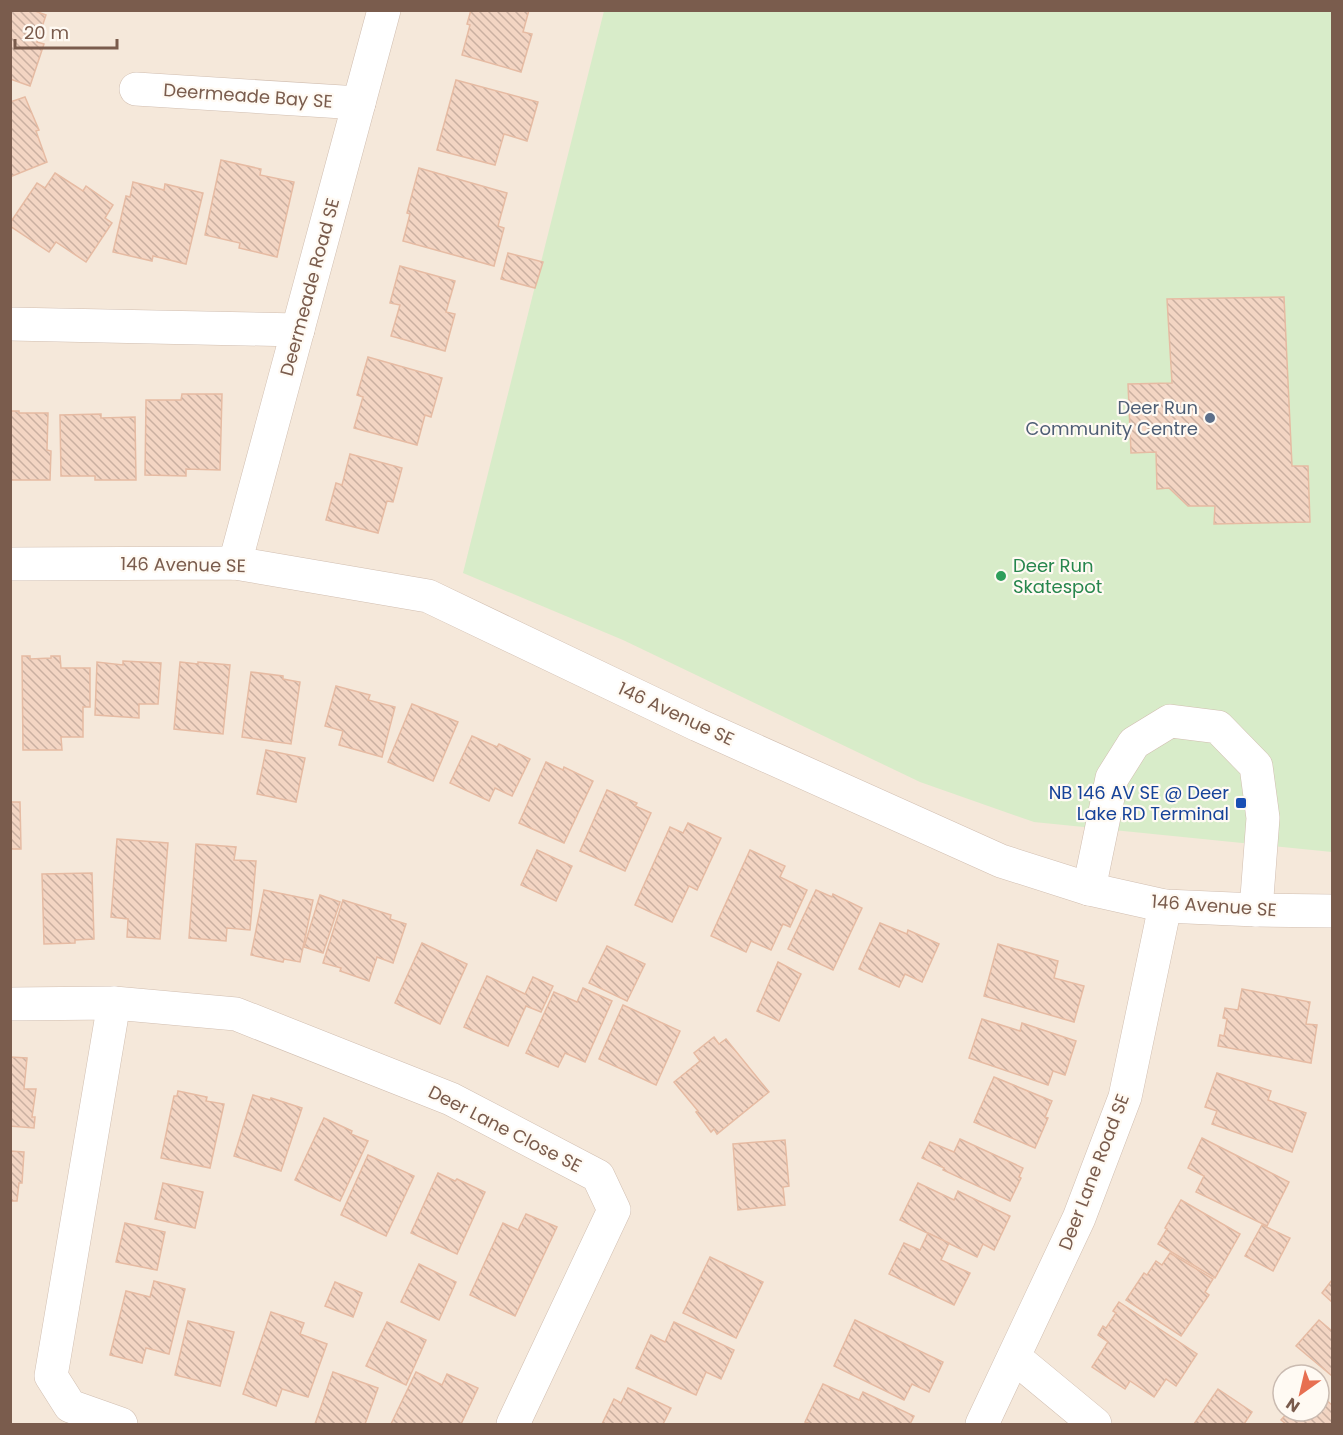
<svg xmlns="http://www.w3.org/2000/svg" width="1343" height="1435" font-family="Poppins,sans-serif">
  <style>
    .residential { fill: #f5e8da; fill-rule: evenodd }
    .park { fill: #d8ecc9 }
    .building { fill: url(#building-back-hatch); stroke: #e6bba3; stroke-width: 1.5 }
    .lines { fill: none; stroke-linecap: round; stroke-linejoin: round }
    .minor-casing { stroke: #d1beb0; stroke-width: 34 }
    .minor { stroke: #fff; stroke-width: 33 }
    .service-dot { fill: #5c6f8a; stroke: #fffaf3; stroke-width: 2 }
    .leisure-dot { fill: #2e9e5b; stroke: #fffaf3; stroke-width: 2 }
    .transit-dot { fill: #1a4fb4; stroke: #fffaf3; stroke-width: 2 }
    .labels { text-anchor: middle; stroke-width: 4.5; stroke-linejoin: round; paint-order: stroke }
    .street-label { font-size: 18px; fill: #7a5c4d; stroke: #fffaf3 }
    .service-label { font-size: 18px; fill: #4e5e75; stroke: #fffaf3; text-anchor: end }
    .leisure-label { font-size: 18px; fill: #27864d; stroke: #fffaf3; text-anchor: start }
    .transit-label { font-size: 18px; fill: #164399; stroke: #fffaf3; text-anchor: end }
  </style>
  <defs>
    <pattern id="building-back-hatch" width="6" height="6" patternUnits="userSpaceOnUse" patternTransform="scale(1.5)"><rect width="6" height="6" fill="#f3d5c3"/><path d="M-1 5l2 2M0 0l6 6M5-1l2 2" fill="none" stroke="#cab0a1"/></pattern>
  </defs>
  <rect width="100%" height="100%" fill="#fdf6ec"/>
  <path class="residential" d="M10,11H1332V1424H11ZM1283,1375H1319V1411H1283Z"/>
  <path class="park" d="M604,11H1332V852L1034,822L920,782L623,640L463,573Z"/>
  <g class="building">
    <path d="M10,10H32L46,15L37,42L44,44L30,86L10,79Z"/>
    <path d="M471,10H529L523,32L532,34L521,72L462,55L470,25L467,24Z"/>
    <path d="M456,80L538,102L527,141L504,134L495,165L437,150Z"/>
    <path d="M25,97L39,130L36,131L47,162L10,177V102Z"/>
    <path d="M221,160L261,169L260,175L294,182L277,257L239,248L240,243L205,235Z"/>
    <path d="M419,168L507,193L498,226L504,228L494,266L403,241L410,214L407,213Z"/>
    <path d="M55,173L83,191L86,186L113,205L105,218L112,223L86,262L56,242L49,252L10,226V223L37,183L45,188Z"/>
    <path d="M133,182L164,190L165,184L203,193L186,264L153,256L152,261L113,252L126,196L130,197Z"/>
    <path d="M508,253L543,262L535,288L501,279Z"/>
    <path d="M400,266L455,281L446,312L455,314L445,351L391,336L400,305L390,303Z"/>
    <path d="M1284,297L1292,466H1308L1310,522L1214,524L1215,506H1188L1169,488L1157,489L1156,452L1131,453L1128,384L1172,383L1167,299Z"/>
    <path d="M368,357L442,378L431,417L425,415L417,445L354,428L363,397L357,395Z"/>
    <path d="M182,394H222L220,470L186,469V476L145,475L146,400H181Z"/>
    <path d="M10,411H19V413H48L47,450L51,451L50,480H10Z"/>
    <path d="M101,414V418L135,417L136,480H95V476H61L60,415Z"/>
    <path d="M350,454L402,468L393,502L387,501L378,533L326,520L336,483L342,485Z"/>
    <path d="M22,656H30V659L51,658V656H60L61,668H90V707H83V737H61L62,750H23Z"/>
    <path d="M123,661L161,663L158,704H139V718L95,715L97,662L123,665Z"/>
    <path d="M180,662L198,664V662L230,665L223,734L174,729Z"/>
    <path d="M251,672L283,676V679L300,682L291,744L242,737Z"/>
    <path d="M336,686L370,695L368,700L395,707L382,757L339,745L343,731L325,726Z"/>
    <path d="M412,704L458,722L433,781L388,762Z"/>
    <path d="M472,736L497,747L499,744L530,759L512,796L495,788L489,801L450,783Z"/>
    <path d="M266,750L305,758L296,802L257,794Z"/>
    <path d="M546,762L563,770L564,767L593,781L564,843L519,823Z"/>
    <path d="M607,790L637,803L635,806L651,813L625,871L580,851Z"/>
    <path d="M10,802H20L21,849H10Z"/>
    <path d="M688,823L721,838L697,890L689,886L672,922L635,905L670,827L683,833Z"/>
    <path d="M117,839L168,843L160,939L127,937L128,919L111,917Z"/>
    <path d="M196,844L236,847L234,860L256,861L250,930L227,928L226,941L189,938Z"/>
    <path d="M537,850L572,866L556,901L521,885Z"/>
    <path d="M750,850L785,866L780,877L807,890L790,927L783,924L771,950L751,941L746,952L711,936Z"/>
    <path d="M92,873L94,939L75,940V943L44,944L42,874Z"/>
    <path d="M264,890L313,900L300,962L284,959L283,962L251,955Z"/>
    <path d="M816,890L832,897L833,894L862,908L833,970L788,949Z"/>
    <path d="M320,895L340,902L323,953L304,947Z"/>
    <path d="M343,900L391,915L390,919L406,924L393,963L377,957L369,981L340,971L341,968L323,963Z"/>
    <path d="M880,923L907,934L908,930L939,944L922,982L905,974L899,987L859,969Z"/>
    <path d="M422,943L467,964L440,1024L395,1003Z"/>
    <path d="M998,944L1058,961L1054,978L1084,986L1074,1022L984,996Z"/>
    <path d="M607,946L645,964L627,1001L589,983Z"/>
    <path d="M778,962L801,974L779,1021L757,1011Z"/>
    <path d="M487,976L525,994L533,977L553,986L541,1012L526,1006L508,1046L464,1027Z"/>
    <path d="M583,988L612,1001L585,1062L565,1053L558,1067L526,1053L554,992L577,1002Z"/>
    <path d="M1242,989L1310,1002L1306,1024L1317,1025L1311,1063L1218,1046L1220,1035L1224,1036L1227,1019L1223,1018L1225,1008L1238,1010Z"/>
    <path d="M623,1005L680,1031L656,1085L599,1059Z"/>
    <path d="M982,1019L1020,1031L1022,1023L1076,1041L1065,1075L1053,1071L1048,1085L969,1058Z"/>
    <path d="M714,1037L719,1044L726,1039L769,1092L717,1134L714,1129L711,1132L696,1112L698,1111L674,1082L700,1061L694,1053Z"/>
    <path d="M10,1057L27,1058L24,1089H36L32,1117H35L34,1128L10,1126Z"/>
    <path d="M1217,1073L1271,1091L1268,1100L1306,1113L1292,1152L1212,1124L1217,1111L1205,1107Z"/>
    <path d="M994,1077L1052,1101L1045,1117L1048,1118L1035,1148L974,1122Z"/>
    <path d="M178,1091L207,1097L206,1101L224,1104L210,1168L161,1158L174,1096H177Z"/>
    <path d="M253,1095L270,1100L271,1098L302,1108L281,1171L234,1156Z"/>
    <path d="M324,1118L352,1131L351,1134L368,1141L340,1201L295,1180Z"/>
    <path d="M1202,1138L1289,1182L1267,1226L1196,1192L1204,1176L1188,1168Z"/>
    <path d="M960,1139L1023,1168L1019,1177L1021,1178L1010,1201L943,1170L944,1168L922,1158L930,1142L954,1152Z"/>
    <path d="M785,1140L789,1186L783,1187L785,1205L738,1210L733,1144Z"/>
    <path d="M10,1151L24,1152L22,1183H19L17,1201H10Z"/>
    <path d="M368,1155L414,1176L386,1236L341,1215Z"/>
    <path d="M438,1173L455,1181L457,1179L485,1192L457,1254L411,1233Z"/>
    <path d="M163,1183L203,1192L195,1228L155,1219Z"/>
    <path d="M918,1183L954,1200L958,1191L1010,1216L994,1250L983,1244L977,1257L900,1220Z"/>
    <path d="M1181,1200L1240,1234L1215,1278L1158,1244L1167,1229L1165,1228Z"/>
    <path d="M526,1214L557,1227L515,1316L470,1295L503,1223L518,1230Z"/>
    <path d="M125,1223L165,1232L157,1270L116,1262Z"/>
    <path d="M1262,1225L1290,1238L1273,1271L1245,1256Z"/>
    <path d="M928,1233L949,1243L941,1260L970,1273L954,1305L889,1274L904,1243L920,1250Z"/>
    <path d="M1170,1253L1213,1279L1205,1292L1209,1295L1181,1336L1126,1300L1144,1273L1147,1275L1156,1261L1162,1265Z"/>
    <path d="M710,1257L763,1282L736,1338L683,1313Z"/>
    <path d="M419,1264L456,1282L439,1320L401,1302Z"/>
    <path d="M1332,1280V1302L1322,1293Z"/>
    <path d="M154,1281L185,1289L169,1354L146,1348L142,1363L110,1355L126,1291L150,1297Z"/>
    <path d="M335,1282L362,1293L353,1317L325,1306Z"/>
    <path d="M1119,1302L1197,1354L1176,1386L1166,1379L1154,1397L1130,1381L1125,1389L1092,1367L1108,1342L1098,1335L1103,1326L1106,1328L1116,1313L1113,1311Z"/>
    <path d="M271,1312L304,1323L300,1334L327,1344L308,1397L282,1389L276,1406L243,1394Z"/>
    <path d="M855,1320L943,1362L929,1392L912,1384L904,1400L834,1366Z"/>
    <path d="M1319,1320L1332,1331V1376L1296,1346Z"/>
    <path d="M188,1321L234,1332L220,1386L175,1375Z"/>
    <path d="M387,1322L426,1340L406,1385L366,1366Z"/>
    <path d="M674,1322L734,1350L721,1379L706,1372L696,1395L636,1368L651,1335L665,1342Z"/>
    <path d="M333,1372L378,1388L365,1424H315Z"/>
    <path d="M416,1372L442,1385L447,1374L478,1388L461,1424H391Z"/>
    <path d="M823,1384L859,1400L863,1392L914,1416L910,1424H811L805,1422Z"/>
    <path d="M628,1388L671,1408L663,1424H602L614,1399L621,1403Z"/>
    <path d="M1218,1389L1252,1412L1244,1424H1194Z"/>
    <path d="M1319,1394L1332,1405V1424H1286L1281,1420L1289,1411H1319Z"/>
  </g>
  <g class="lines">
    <g class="minor-casing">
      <g id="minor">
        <path d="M136,89L359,103"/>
        <path d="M10,324L298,330"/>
        <path d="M235,563L384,10"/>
        <path d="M10,564L235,563L428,596L698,725L1001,861L1089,889L1165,906L1256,910L1332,911"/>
        <path d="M1089,889L1112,778L1134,743L1170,721L1218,727L1256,766L1263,818L1256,910"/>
        <path d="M114,1003L51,1376L70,1406L121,1424"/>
        <path d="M10,1004L114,1003L236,1014L451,1099L598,1176L614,1210L513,1424"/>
        <path d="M1014,1357L1095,1424"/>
        <path d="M982,1424L1079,1218L1125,1097L1165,906"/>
      </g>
    </g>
    <use href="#minor" class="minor"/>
  </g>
  <circle class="service-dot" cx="1210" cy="418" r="6"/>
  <circle class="leisure-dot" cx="1001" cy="576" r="6"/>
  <rect class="transit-dot" x="1235" y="797" width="12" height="12" rx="3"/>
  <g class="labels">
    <g class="street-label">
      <text transform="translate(248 96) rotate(4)" y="6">Deermeade Bay SE</text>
      <text transform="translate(310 287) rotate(-75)" y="6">Deermeade Road SE</text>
      <text transform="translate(183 565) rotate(1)" y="6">146 Avenue SE</text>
      <text transform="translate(676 714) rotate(25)" y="6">146 Avenue SE</text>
      <text transform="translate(1214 906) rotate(4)" y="6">146 Avenue SE</text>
      <text transform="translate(505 1129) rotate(27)" y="6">Deer Lane Close SE</text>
      <text transform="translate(1094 1172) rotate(-69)" y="6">Deer Lane Road SE</text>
    </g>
    <g class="service-label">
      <text x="1198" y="414">Deer Run<tspan x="1198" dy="21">Community Centre</tspan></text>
    </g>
    <g class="leisure-label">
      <text x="1013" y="572">Deer Run<tspan x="1013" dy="21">Skatespot</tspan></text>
    </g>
    <g class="transit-label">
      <text x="1229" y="799">NB 146 AV SE @ Deer<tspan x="1229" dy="21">Lake RD Terminal</tspan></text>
    </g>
  </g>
  <rect width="1343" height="1435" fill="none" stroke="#7a5c4d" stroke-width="24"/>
  <g transform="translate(1301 1393) rotate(214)"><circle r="28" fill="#fffaf3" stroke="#cabbb1" stroke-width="1.5"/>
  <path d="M0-4.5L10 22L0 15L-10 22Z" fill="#e76f51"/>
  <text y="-9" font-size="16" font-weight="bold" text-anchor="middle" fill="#7a5c4d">N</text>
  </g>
  <path d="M15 39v9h102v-9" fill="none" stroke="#7a5c4d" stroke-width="3"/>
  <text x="24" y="39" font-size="18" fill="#7a5c4d" stroke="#fffaf3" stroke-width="4.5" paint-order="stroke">20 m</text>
</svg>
